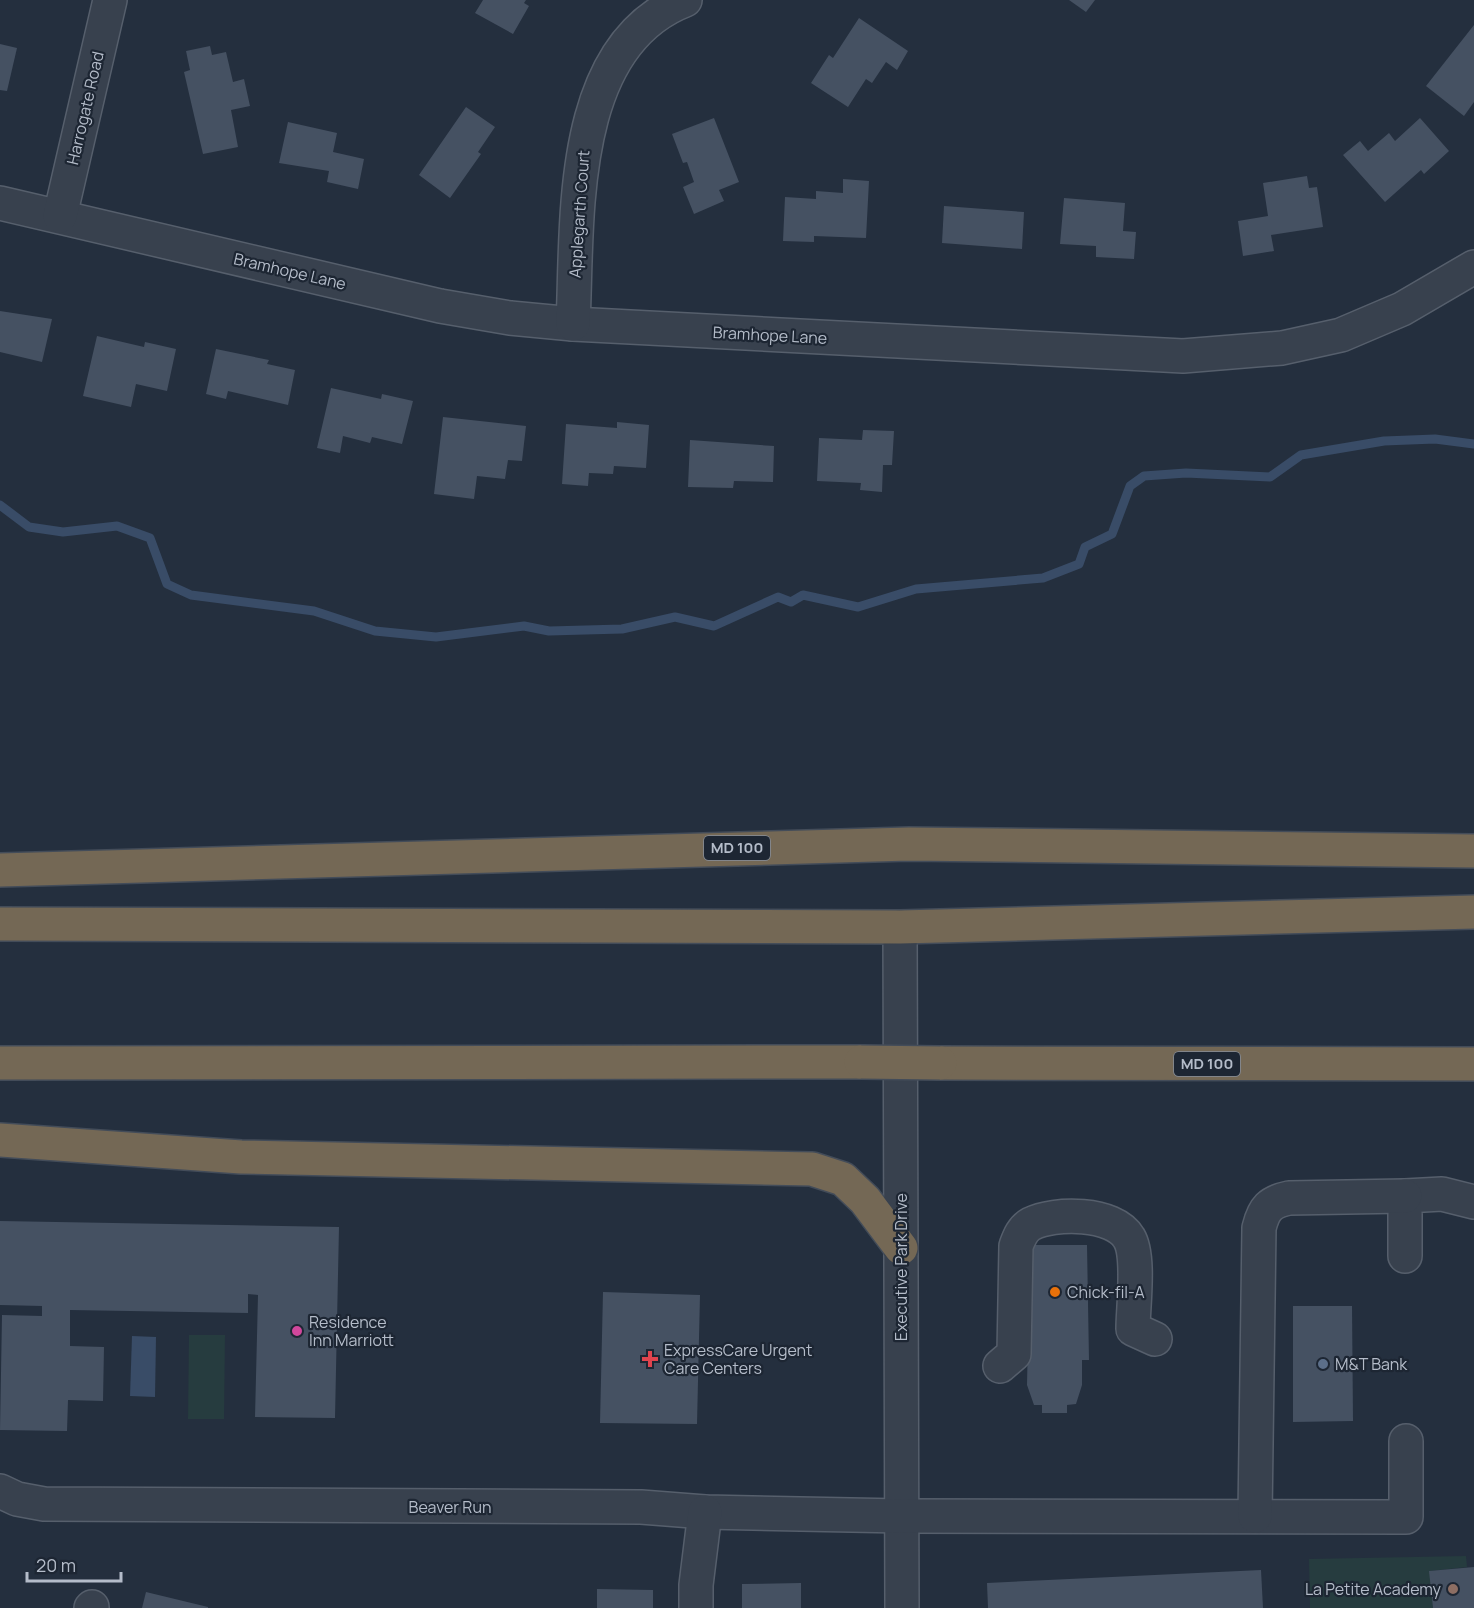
<svg xmlns="http://www.w3.org/2000/svg" width="1474" height="1608" font-family="Manrope,sans-serif">
  <style>
    .green { fill: #263c3f }
    .water { fill: #394c67 }
    .lines { fill: none; stroke-linecap: round; stroke-linejoin: round }
    .stream { stroke: #394c67; stroke-width: 9 }
    .building { fill: #455162 }
    .minor-casing { stroke: #565f6c; stroke-width: 36 }
    .highway-casing { stroke: #434c59; stroke-width: 36 }
    .minor { stroke: #38414e; stroke-width: 33 }
    .highway { stroke: #746855; stroke-width: 33 }
    .highway-bridge-casing { stroke: #434c59; stroke-width: 36; stroke-linecap: butt }
    .highway-bridge { stroke: #746855; stroke-width: 33 }
    .food-dot { fill: #e8710a; stroke: #1d2633; stroke-width: 2 }
    .hotel-dot { fill: #d1479c; stroke: #1d2633; stroke-width: 2 }
    .health-dot { fill: #e0444e; stroke: #1d2633; stroke-width: 2 }
    .service-dot { fill: #5c6f8a; stroke: #1d2633; stroke-width: 2 }
    .education-dot { fill: #8d6e63; stroke: #1d2633; stroke-width: 2 }
    .labels { text-anchor: middle; stroke-width: 4.5; stroke-linejoin: round; paint-order: stroke }
    .shield { fill: #1d2633; stroke: #878f9c; stroke-width: 1.5 }
    .shield-label { font-size: 15px; font-weight: bold; fill: #b4bcc9 }
    .street-label { font-size: 16px; fill: #b4bcc9; stroke: #1d2633 }
    .poi-label { font-size: 16px; fill: #b4bcc9; stroke: #1d2633; text-anchor: start }
  </style>
  <rect width="100%" height="100%" fill="#242f3e"/>
  <g class="green">
    <path d="M189,1335H225L224,1419H188Z"/>
    <path d="M1466,1556L1467,1567L1430,1571L1433,1608H1310L1309,1559Z"/>
  </g>
  <path class="water" d="M132,1336L156,1337L155,1397L130,1396Z"/>
  <g class="lines">
    <path class="stream" d="M0,505L29,527L63,532L117,526L150,538L167,584L191,595L314,611L375,631L436,637L524,626L549,631L622,629L675,617L714,626L778,597L791,602L803,595L858,607L916,589L1043,578L1079,564L1085,547L1112,534L1130,486L1144,476L1186,473L1270,477L1301,455L1384,441L1435,439L1474,444"/>
  </g>
  <g class="building">
    <path d="M483,0H526L524,3L529,6L513,34L475,13Z"/>
    <path d="M1069,0H1095L1086,12Z"/>
    <path d="M859,18L908,51L897,70L886,62L872,83L866,79L848,107L811,83L829,55L833,58Z"/>
    <path d="M1474,25V102L1464,116L1426,86Z"/>
    <path d="M0,44L17,48L7,91L0,90Z"/>
    <path d="M210,46L212,55L226,52L233,82L244,79L250,106L231,110L238,147L203,154L184,72L190,70L186,51Z"/>
    <path d="M466,107L495,127L478,152L481,154L450,198L419,175Z"/>
    <path d="M714,118L739,182L719,190L724,201L694,214L683,187L694,182L687,162L683,163L672,134Z"/>
    <path d="M1420,118L1449,151L1424,174L1421,170L1385,202L1343,155L1360,141L1368,151L1389,133L1395,141Z"/>
    <path d="M288,122L337,133L333,152L364,159L358,189L327,182L329,171L279,163Z"/>
    <path d="M1307,176L1309,188L1317,187L1323,227L1271,235L1274,251L1243,256L1238,221L1268,216L1263,183Z"/>
    <path d="M843,179L869,181L866,238L814,236V242L783,241L785,197L816,199V191L843,193Z"/>
    <path d="M1064,198L1125,203L1123,231L1136,232L1134,259L1096,257V246L1060,244Z"/>
    <path d="M944,206L1024,212L1022,249L942,243Z"/>
    <path d="M0,311L52,319L42,362L0,352Z"/>
    <path d="M97,336L144,347L145,342L176,349L167,391L136,384L131,407L83,396Z"/>
    <path d="M216,349L269,360L267,364L295,370L288,405L228,391L226,399L206,394Z"/>
    <path d="M331,388L381,399L382,394L413,401L402,444L372,437L370,443L343,436L340,453L317,448Z"/>
    <path d="M443,417L526,426L522,461L508,460L505,479L477,476L474,499L434,494Z"/>
    <path d="M617,422L649,425L646,468L614,466L613,474L589,473L588,486L562,484L566,424L617,428Z"/>
    <path d="M863,430L894,431L892,465H883L882,492L860,490L861,483L817,481L819,438L862,440Z"/>
    <path d="M690,440L774,446L773,482L734,481L733,488L688,487Z"/>
    <path d="M0,1221L339,1227L335,1418L255,1417L258,1295L248,1294V1313L70,1310V1346L104,1347L103,1401L68,1400L67,1431L0,1430L2,1315L42,1316V1306L0,1305Z"/>
    <path d="M1030,1245H1087L1089,1360H1082V1385L1076,1404L1067,1405V1413H1042V1405H1034L1027,1385Z"/>
    <path d="M603,1292L700,1295L697,1424L600,1423Z"/>
    <path d="M1293,1306H1352L1353,1421L1293,1422Z"/>
    <path d="M1474,1567V1608H1433L1429,1571Z"/>
    <path d="M1261,1570L1263,1608H988L987,1583Z"/>
    <path d="M801,1583V1608H742V1584Z"/>
    <path d="M597,1589L653,1590V1608H597Z"/>
    <path d="M146,1592L208,1607V1608H142Z"/>
  </g>
  <g class="lines">
    <g class="minor-casing">
      <g id="minor">
        <path d="M0,203L440,306L510,318L573,324L1183,356L1282,348L1341,335L1402,309L1474,267"/>
        <path d="M60,216L110,0"/>
        <path d="M573,324C578,221 566,46 685,0"/>
        <path d="M900,927L902,1608"/>
        <path d="M1405,1256V1196L1442,1194L1474,1202"/>
        <path d="M1000,1366L1014,1354L1016,1246C1019,1238 1022,1229 1031,1224C1054,1212 1114,1212 1129,1238C1140,1256 1133,1307 1133,1329L1155,1339"/>
        <path d="M0,1491L17,1499L44,1504L641,1507L705,1512L902,1516L1406,1517V1441"/>
        <path d="M1255,1516L1259,1228C1264,1208 1270,1202 1289,1198L1405,1196"/>
        <path d="M91,1608L92,1607"/>
        <path d="M696,1608V1585L705,1512"/>
      </g>
    </g>
    <g class="highway-casing">
      <g id="highway">
        <path d="M0,870L909,844L1474,851"/>
        <path d="M0,924L900,927L1474,912"/>
        <path d="M0,1063L861,1062"/>
        <path d="M940,1063L1474,1064"/>
        <path d="M0,1140L241,1157L812,1169L843,1179L865,1200L901,1248"/>
      </g>
    </g>
    <use href="#minor" class="minor"/>
    <use href="#highway" class="highway"/>
    <g class="highway-bridge-casing">
      <path id="highway-bridge" d="M861,1062L940,1063"/>
    </g>
    <use href="#highway-bridge" class="highway-bridge"/>
  </g>
  <circle class="food-dot" cx="1055" cy="1292" r="6"/>
  <circle class="hotel-dot" cx="297" cy="1331" r="6"/>
  <path class="health-dot" d="M647 1350h6v6h6v6h-6v6h-6v-6h-6v-6h6z"/>
  <circle class="service-dot" cx="1323" cy="1364" r="6"/>
  <circle class="education-dot" cx="1453" cy="1589" r="6"/>
  <g class="labels">
    <g class="shield">
      <rect x="704" y="836" width="66" height="24" rx="4.5"/>
      <rect x="1174" y="1052" width="66" height="24" rx="4.5"/>
    </g>
    <g class="shield-label">
      <text x="737" y="853">MD 100</text>
      <text x="1207" y="1069">MD 100</text>
    </g>
    <g class="street-label">
      <text transform="translate(85 108) rotate(-77)" y="6">Harrogate Road</text>
      <text transform="translate(579 214) rotate(-86)" y="6">Applegarth Court</text>
      <text transform="translate(290 271) rotate(13)" y="6">Bramhope Lane</text>
      <text transform="translate(770 335) rotate(3)" y="6">Bramhope Lane</text>
      <text transform="translate(901 1267) rotate(-90)" y="6">Executive Park Drive</text>
      <text x="450" y="1513">Beaver Run</text>
    </g>
    <g class="poi-label">
      <text x="1067" y="1298">Chick-fil-A</text>
      <text x="309" y="1328">Residence<tspan x="309" dy="18">Inn Marriott</tspan></text>
      <text x="664" y="1356">ExpressCare Urgent<tspan x="664" dy="18">Care Centers</tspan></text>
      <text x="1335" y="1370">M&amp;T Bank</text>
      <text x="1441" y="1595" text-anchor="end">La Petite Academy</text>
    </g>
  </g>
  <path d="M27 1572v9h94v-9" fill="none" stroke="#b4bcc9" stroke-width="3"/>
  <text x="36" y="1572" font-size="18" fill="#b4bcc9" stroke="#1d2633" stroke-width="4.5" paint-order="stroke">20 m</text>
</svg>
